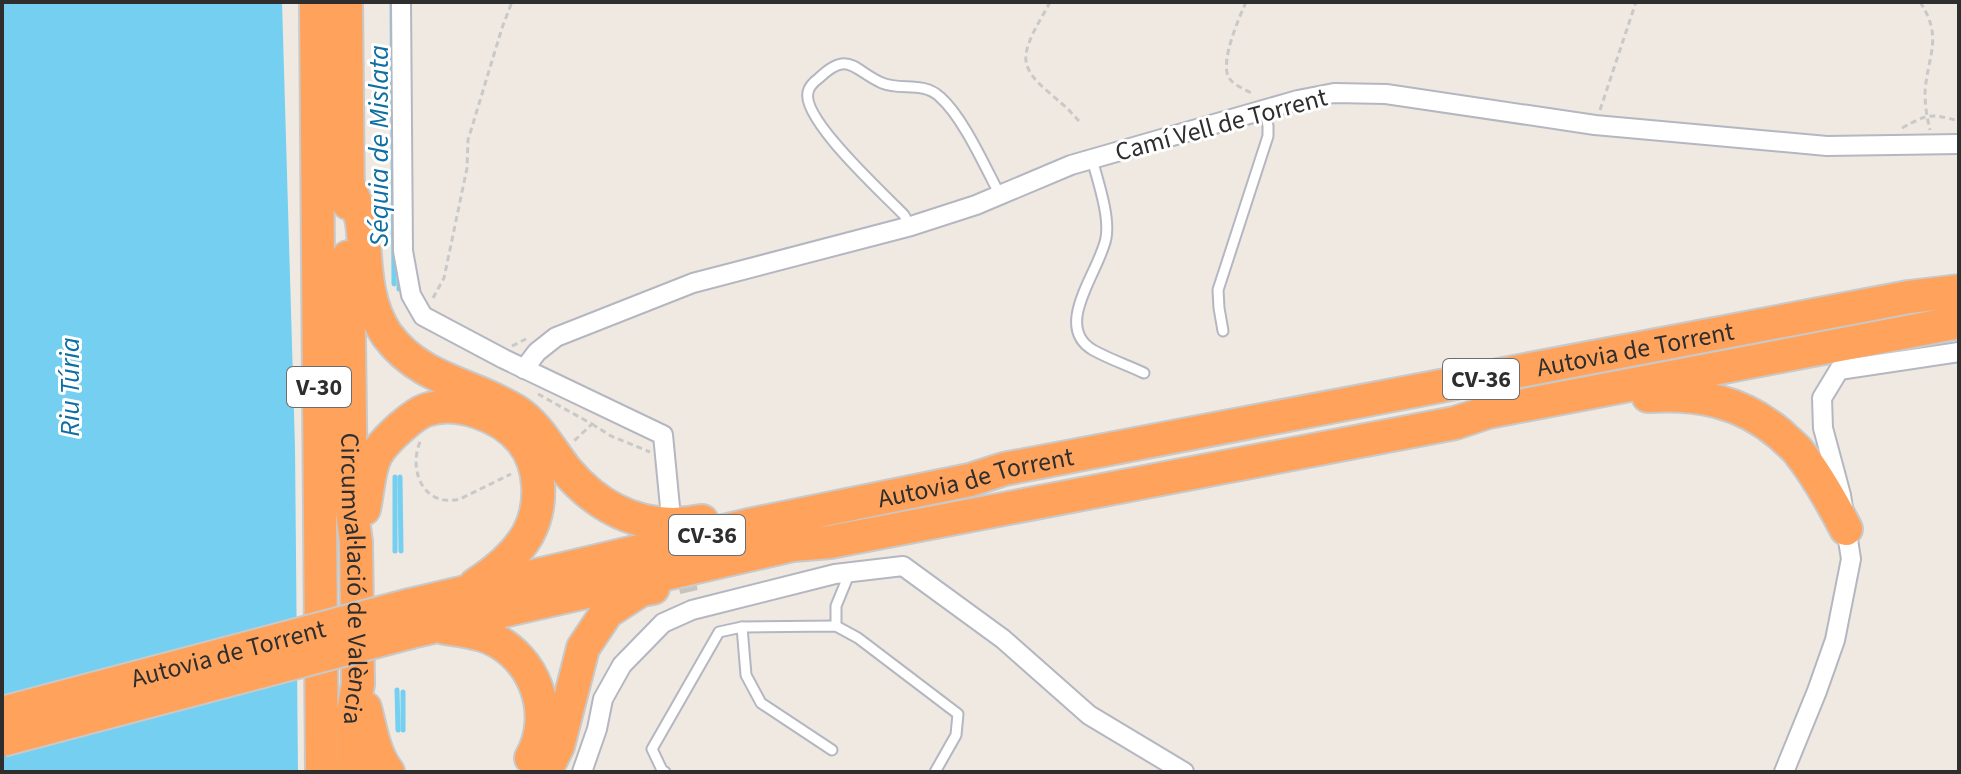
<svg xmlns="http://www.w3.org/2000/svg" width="1961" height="774" font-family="'Source Sans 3',sans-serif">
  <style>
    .water { fill: #75cff0 }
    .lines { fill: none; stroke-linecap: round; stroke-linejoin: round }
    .stream { stroke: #75cff0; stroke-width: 5 }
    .street-tunnel { stroke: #c8c4bd; stroke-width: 18; stroke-dasharray: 18 9; stroke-linecap: butt }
    .lane-casing { stroke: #b4b7c1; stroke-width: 13 }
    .street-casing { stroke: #b4b7c1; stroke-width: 22 }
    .highway-casing { stroke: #c9c9c9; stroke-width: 36 }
    .path { stroke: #c9c9c9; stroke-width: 3; stroke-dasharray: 6 4; stroke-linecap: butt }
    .lane { stroke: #fff; stroke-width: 9 }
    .street { stroke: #fff; stroke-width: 18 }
    .highway { stroke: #ffa35c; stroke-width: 32 }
    .highway-bridge-casing { stroke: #c9c9c9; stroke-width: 36; stroke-linecap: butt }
    .highway-bridge { stroke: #ffa35c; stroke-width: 32 }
    .labels { text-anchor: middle; stroke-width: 6; stroke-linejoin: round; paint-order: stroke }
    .shield { fill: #fff; stroke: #6d6d6d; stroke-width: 2 }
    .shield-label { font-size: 24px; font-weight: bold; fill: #2e2e2e }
    .street-label { font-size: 26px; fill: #2e2e2e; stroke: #fff }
    .water-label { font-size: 28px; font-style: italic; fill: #0d6fa3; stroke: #fff }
  </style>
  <rect width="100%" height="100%" fill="#efe9e1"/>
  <path class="water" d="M2,2H282L295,448L298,772H2Z"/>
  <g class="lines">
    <g class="stream">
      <path d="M392,2L394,284"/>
      <path d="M399,274V289"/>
      <path d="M395,477V551"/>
      <path d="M400,477L401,551"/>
      <path d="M397,690L398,730"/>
      <path d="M403,692V730"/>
    </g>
    <path class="street-tunnel" d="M682,561L689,592"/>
    <g class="lane-casing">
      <g id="lane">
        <path d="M1092,159C1098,182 1110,216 1106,238C1100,271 1052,326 1093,350C1109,359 1127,365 1144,373"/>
        <path d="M910,226L904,215C884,194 801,119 808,92C809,87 815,81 819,78C849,49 854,71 882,83C901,91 923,81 940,97C963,117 985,167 1000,195"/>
        <path d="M1223,331L1219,308L1218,290L1268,136V126L1265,110"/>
        <path d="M836,626V606L850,572"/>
        <path d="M742,627L746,675L761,703L832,750"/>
        <path d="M665,772L662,770L652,749L719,632L742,627L836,626L858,638L958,714L956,735L935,772"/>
      </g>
    </g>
    <g class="street-casing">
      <g id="street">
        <path d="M401,2L403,251L411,295L423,316L504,359L663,435L670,507"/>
        <path d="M524,369L537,352L556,337L693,283L911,226L976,205L1071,165L1298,100L1334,93L1386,94L1595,125L1827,146L1959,144"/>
        <path d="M582,772L597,729L603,699L622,665L663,623L692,610L835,574L903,566L1003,639L1089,715L1184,772"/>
        <path d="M1784,772L1817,691L1835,640L1851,559L1841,495L1823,428L1822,398L1839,370L1959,352"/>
      </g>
    </g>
    <g class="highway-casing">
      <g id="highway">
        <path d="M316,2L322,772"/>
        <path d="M346,2L348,203"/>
        <path d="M348,184C352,195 358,206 361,218C363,225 363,234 364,242C366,274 368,308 387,335C421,381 471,383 516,411C538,425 551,451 567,471C602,512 648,532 702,521"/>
        <path id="s1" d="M348,257L351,504L356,542L358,684L353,712L354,772"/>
        <path d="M1648,396C1698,393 1741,401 1780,434C1786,440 1793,445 1798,451C1817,475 1832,502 1846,529"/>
        <path d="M364,509C368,492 368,471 376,455C382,444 392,435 401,427C408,421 417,413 426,410C457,399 502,416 522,441C542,466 543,506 528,534C515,556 496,571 475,585"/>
        <path id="s2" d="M410,605L749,525L970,480L1004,469L1909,297L1959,291"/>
        <path d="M445,628C459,630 475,632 488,637C535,656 556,714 531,758"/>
        <path d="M411,632L793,545L830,542L1455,423L1488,412L1959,322"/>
        <path d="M365,708C371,730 374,754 388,772"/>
        <path d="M545,772L558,746L583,648L607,612L641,590L653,588"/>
      </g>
    </g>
    <g class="path">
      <path d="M1050,2C1042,18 1029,36 1026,54C1023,75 1047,90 1061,103C1068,108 1073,115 1079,121"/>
      <path d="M1246,2C1239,18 1221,59 1228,76C1232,85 1245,89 1253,94"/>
      <path d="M1920,2C1944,38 1927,56 1925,93C1925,105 1927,118 1930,130"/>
      <path d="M1600,110L1636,2"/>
      <path d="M1902,128C1928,114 1930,113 1959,121"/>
      <path d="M433,298L444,278L467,168L468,140L502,28L512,2"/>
      <path d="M512,346L526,339"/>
      <path d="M538,394L592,424L573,442"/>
      <path d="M592,424L611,436L650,452"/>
      <path d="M420,442C408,471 424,508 460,499L511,474"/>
    </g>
    <use href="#lane" class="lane"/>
    <use href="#street" class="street"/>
    <use href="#highway" class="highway"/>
    <g class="highway-bridge-casing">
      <g id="highway-bridge">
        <path id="s3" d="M2,713L410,605"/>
        <path d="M2,740L411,632"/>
      </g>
    </g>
    <use href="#highway-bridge" class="highway-bridge"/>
  </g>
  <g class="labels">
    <g class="shield">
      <rect x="1443" y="359" width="76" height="40" rx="6"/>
      <rect x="287" y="367" width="64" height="40" rx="6"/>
      <rect x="669" y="515" width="76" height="40" rx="6"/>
    </g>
    <g class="shield-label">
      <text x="1481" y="387">CV-36</text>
      <text x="319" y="395">V-30</text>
      <text x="707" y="543">CV-36</text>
    </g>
    <g class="street-label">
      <text transform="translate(1221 124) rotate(-15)" y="9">Camí Vell de Torrent</text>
      <text dy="9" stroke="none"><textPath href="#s2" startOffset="1252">Autovia de Torrent</textPath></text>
      <text dy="9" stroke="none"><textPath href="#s2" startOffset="580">Autovia de Torrent</textPath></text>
      <text dy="9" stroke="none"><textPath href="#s1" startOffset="322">Circumval·lació de València</textPath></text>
      <text dy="9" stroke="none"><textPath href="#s3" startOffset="234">Autovia de Torrent</textPath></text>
    </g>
    <g class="water-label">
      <text transform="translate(378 146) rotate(-90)" y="10">Séquia de Mislata</text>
      <text transform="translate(69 387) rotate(-90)" y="10">Riu Túria</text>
    </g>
  </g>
  <rect width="1961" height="774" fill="none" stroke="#2e2e2e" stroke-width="8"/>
</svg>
